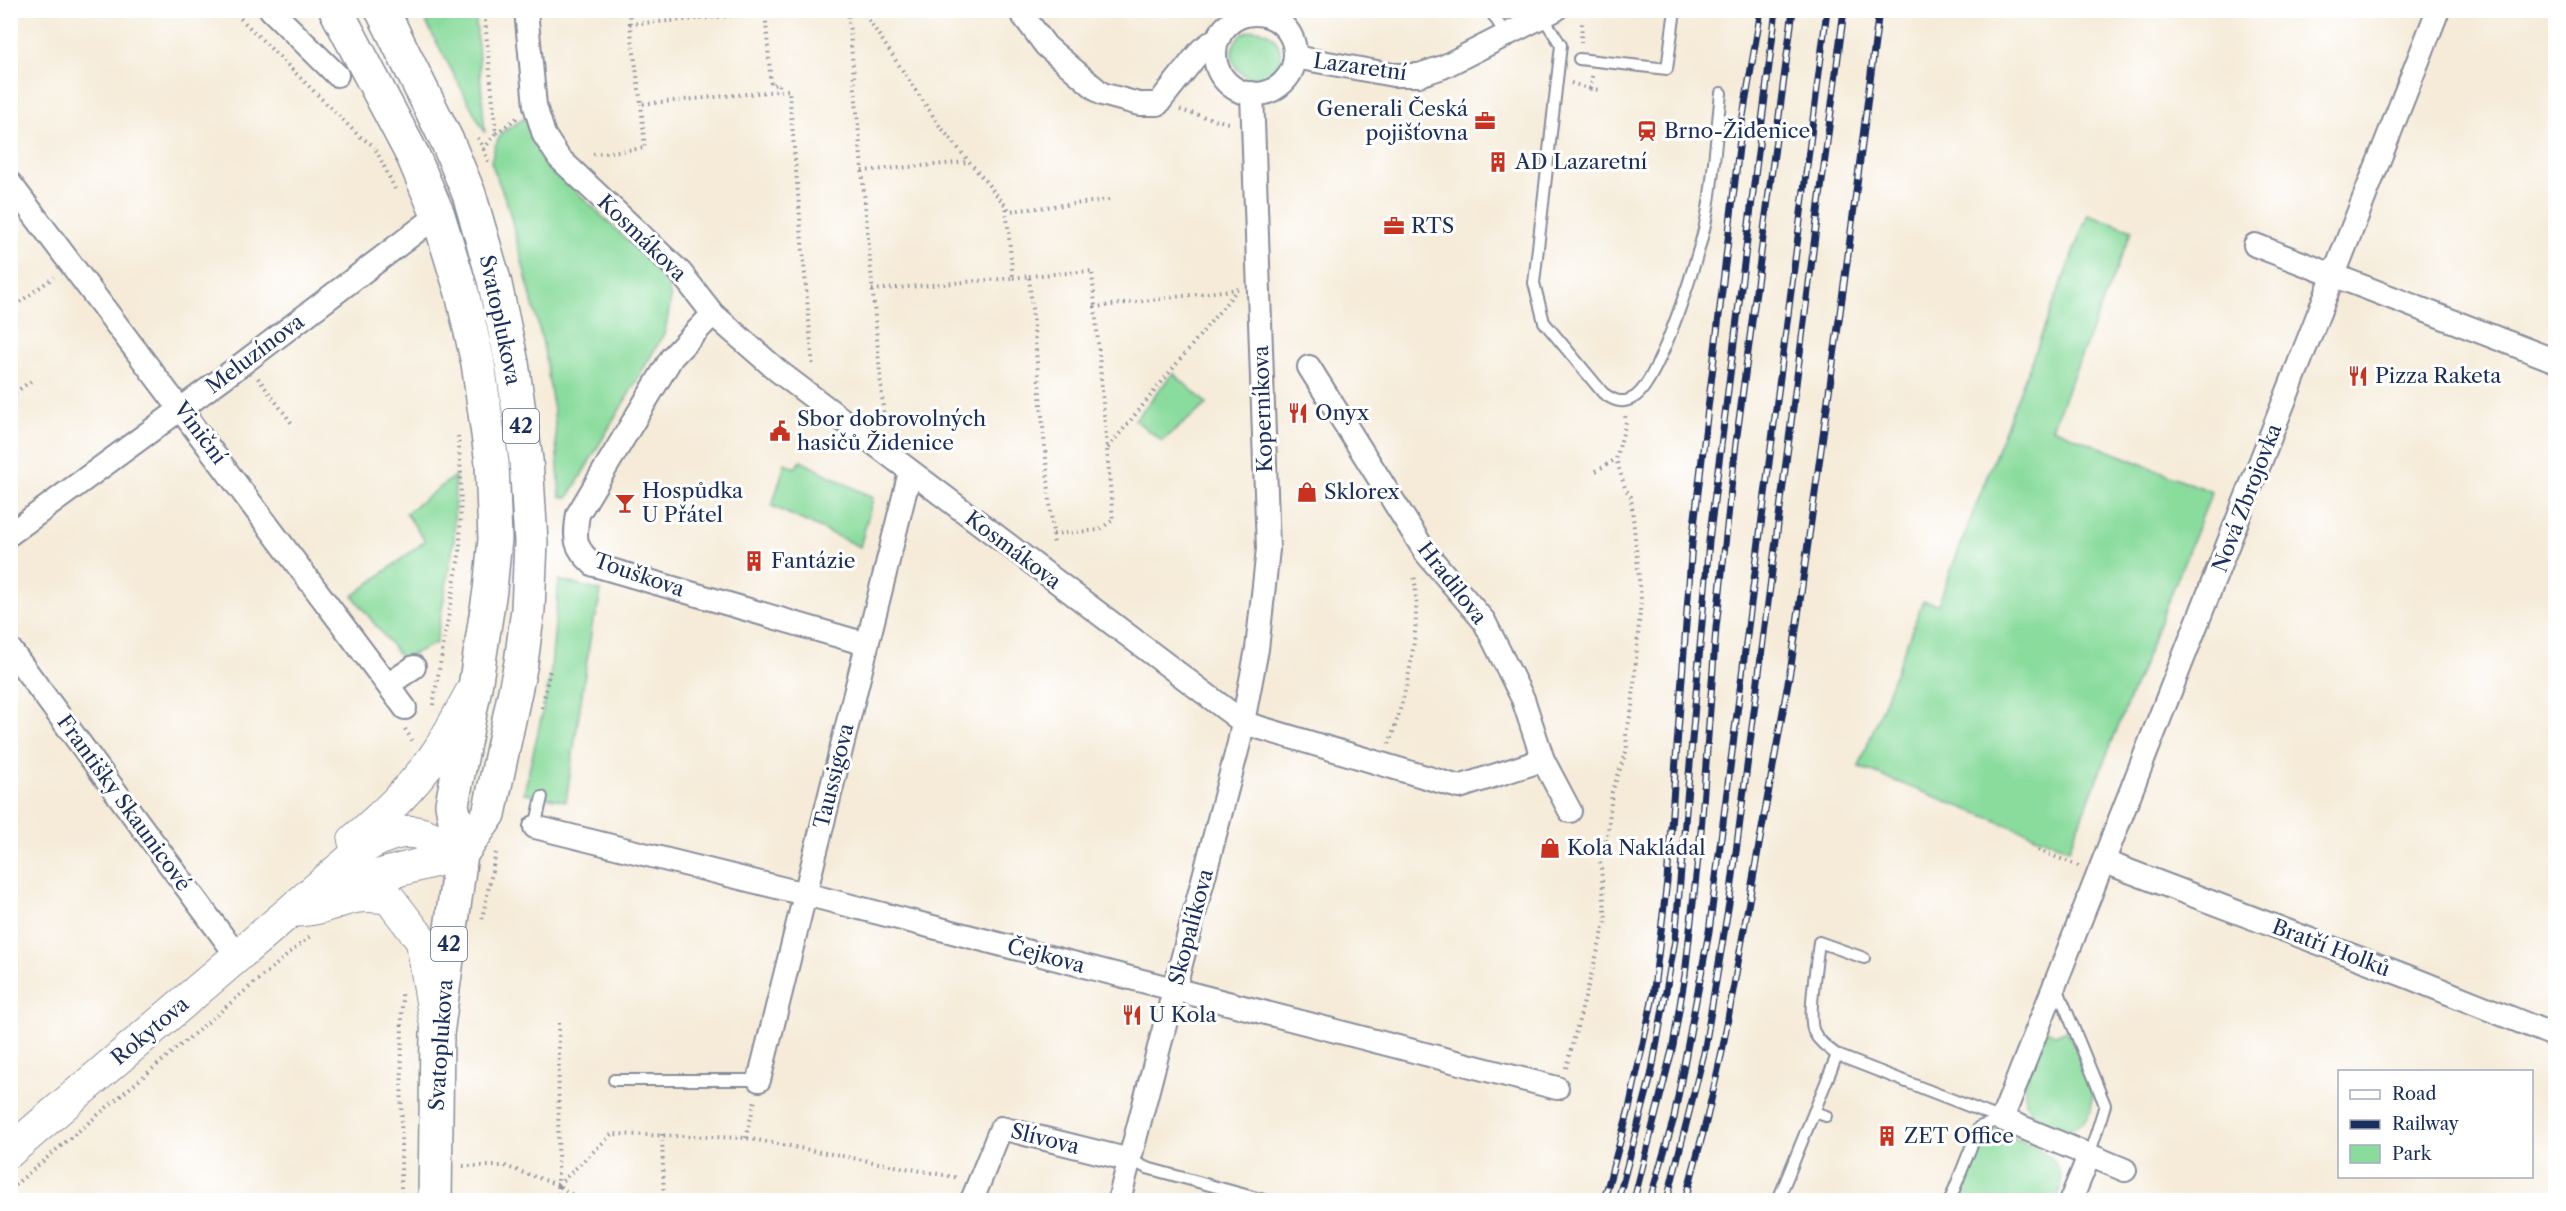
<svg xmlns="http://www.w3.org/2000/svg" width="2566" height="1211" font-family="'Libre Caslon Text',serif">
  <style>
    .green { fill: #8adc9d; stroke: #52867e; stroke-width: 1.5 }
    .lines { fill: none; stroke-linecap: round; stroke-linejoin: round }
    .lane-casing { stroke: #888d9b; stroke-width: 14 }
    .street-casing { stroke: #888d9b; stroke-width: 26 }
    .secondary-casing { stroke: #888d9b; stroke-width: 34 }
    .primary-casing { stroke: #888d9b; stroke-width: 36 }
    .path { stroke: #888d9b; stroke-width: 4; stroke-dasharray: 1.5 4.5; stroke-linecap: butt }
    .lane { stroke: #fff; stroke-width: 10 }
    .street { stroke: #fff; stroke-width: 22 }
    .secondary { stroke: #fff; stroke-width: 32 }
    .primary { stroke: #fff; stroke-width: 33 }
    .rail-casing { stroke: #1b2f5e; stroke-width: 7 }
    .rail { stroke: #fff; stroke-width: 4.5; stroke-dasharray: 14; stroke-linecap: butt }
    .labels { text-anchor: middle; stroke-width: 6; stroke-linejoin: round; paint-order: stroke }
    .shield { fill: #fff; stroke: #5f6d8e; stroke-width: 1.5 }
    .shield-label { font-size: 20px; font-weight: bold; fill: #1b2f5e }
    .street-label { font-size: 21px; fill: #1b2f5e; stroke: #fff }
    .poi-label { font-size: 21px; fill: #1b2f5e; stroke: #fff; text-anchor: start }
  </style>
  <rect width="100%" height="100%" fill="#fff"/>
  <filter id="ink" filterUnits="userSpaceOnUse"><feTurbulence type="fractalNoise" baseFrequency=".0167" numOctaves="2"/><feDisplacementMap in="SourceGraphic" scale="12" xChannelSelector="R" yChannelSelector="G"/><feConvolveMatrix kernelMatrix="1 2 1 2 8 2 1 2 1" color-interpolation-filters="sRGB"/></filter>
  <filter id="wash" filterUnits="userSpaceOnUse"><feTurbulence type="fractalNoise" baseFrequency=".008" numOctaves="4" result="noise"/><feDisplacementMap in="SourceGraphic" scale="24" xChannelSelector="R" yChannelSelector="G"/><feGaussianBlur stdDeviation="1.35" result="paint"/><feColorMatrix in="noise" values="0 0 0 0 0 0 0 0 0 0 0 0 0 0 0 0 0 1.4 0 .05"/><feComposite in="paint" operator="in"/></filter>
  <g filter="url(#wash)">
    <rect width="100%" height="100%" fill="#f5ebd8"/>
    <g class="green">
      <path d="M420,11H475L485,133Z"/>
      <circle cx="1256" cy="54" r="24"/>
      <path d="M525,118L539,148L556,172L656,268L667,281L671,299L665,332L568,498L560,496L554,412L543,344L508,206L491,162L495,146L502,132Z"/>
      <path d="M2088,214L2132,230L2052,428L2212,492L2069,849L1859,767L1923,601L1938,604Z"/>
      <path d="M1173,373L1207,404L1162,441L1135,420Z"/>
      <path d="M801,461L873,498L860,547L772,506L785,463L795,468Z"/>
      <path d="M455,476L454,542L436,643L402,659L353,596L425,541L406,513Z"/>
      <path d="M559,580L601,591L596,617L593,620L566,801L524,793L550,679Z"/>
      <path d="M2046,1029L2055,1035L2067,1030C2075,1047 2087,1067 2091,1086C2098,1123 2073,1139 2041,1120C2035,1116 2030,1109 2025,1103V1082Z"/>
      <path d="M1989,1128C2022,1142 2076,1153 2057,1200H1961Z"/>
    </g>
  </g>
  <g filter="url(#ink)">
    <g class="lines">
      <g class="lane-casing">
        <g id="lane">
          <path d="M1490,10L1506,35"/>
          <path d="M1543,17L1561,45L1534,283L1544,322L1603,393C1614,401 1623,405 1636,396C1660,378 1700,254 1706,220C1714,178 1716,135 1721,93"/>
          <path d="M1579,59L1667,69L1675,10"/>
          <path d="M535,827L542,797"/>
          <path d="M2056,985L2105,1105L2089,1156"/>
          <path d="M1837,1055C1828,1048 1819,1042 1814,1032C1807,1018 1817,960 1819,942L1864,958"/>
          <path d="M614,1080H759"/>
          <path d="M1826,1116L1814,1112L1837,1055L2002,1119"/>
          <path d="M1130,1160L1147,1168L1264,1200"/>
          <path d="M1778,1200L1814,1112"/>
          <path d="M1950,1200L1979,1127L2002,1119"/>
        </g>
      </g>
      <g class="street-casing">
        <g id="street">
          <path d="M271,10L337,75"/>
          <path d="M526,10L535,106L544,135L559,158L681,273L713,314L778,371L1244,723L1459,787L1543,760"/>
          <path d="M1019,10L1046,46L1102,94L1139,104H1158L1201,50L1219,37"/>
          <circle cx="1255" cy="54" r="40"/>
          <path d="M1295,57L1393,75H1419L1443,67L1555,10"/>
          <path d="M10,183L405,708"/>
          <path d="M2255,245L2556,361"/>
          <path d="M713,314L672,357L578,514C574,539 574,548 594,565L866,644"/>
          <path d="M1309,367L1426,553L1484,621L1523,699L1543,760L1570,811"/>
          <path d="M10,534L238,367L438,215"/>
          <path d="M10,649L238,957"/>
          <path d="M388,685L414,667"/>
          <path d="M535,827L805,894L1557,1088"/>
          <path d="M2105,862L2406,976L2556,1036"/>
          <path d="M759,1080L910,472"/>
          <path d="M2125,1170L2002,1119L2438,10"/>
          <path d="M972,1200L1001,1128L1130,1160"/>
          <path d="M1119,1200L1239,743L1257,649L1268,549L1252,93"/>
          <path d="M2071,1200L2089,1156"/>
        </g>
      </g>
      <g class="secondary-casing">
        <g id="secondary">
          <path d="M354,840C384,815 411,789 434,757C448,737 459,714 471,693"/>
          <path d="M342,885L461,854"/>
          <path d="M291,911C302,910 314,910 324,906C352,898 358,893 389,898L422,941L435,1020"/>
          <path d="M10,1151L365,847C407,822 422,830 461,854"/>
        </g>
      </g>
      <g class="primary-casing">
        <g id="primary">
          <path d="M336,10L413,156L438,215L462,293L478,363L492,463L495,539L490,590L475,687L452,804L461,854L437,1034L435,1200"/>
          <path d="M382,10L448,143L469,194L494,280L512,363L526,460L531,542L528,609L521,663L489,814L461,854"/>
        </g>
      </g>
      <g class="path">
        <path d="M232,10L358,135L375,147"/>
        <path d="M629,10L630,24"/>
        <path d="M697,10V19L762,13"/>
        <path d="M762,10V13L797,10"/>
        <path d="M765,10L771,85L779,84V91"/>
        <path d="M848,10L884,419"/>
        <path d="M862,10L939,125L1010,211L1110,200"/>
        <path d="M697,19L630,24L641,104L789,90L813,368"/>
        <path d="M1581,43L1582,22"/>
        <path d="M1592,76L1591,89L1600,90"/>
        <path d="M1571,83L1591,89"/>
        <path d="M1180,110L1228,123"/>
        <path d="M496,133L517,118"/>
        <path d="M478,138L484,149L496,133L484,10"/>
        <path d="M484,149L488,162"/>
        <path d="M376,150L395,189"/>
        <path d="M593,154L645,148L641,104"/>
        <path d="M862,171L969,162"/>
        <path d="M1029,276L1092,271L1095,307"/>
        <path d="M1013,278L1029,276L1054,545"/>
        <path d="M872,290L1013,278L1006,207"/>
        <path d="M10,309L54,277"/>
        <path d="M258,378L293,425"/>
        <path d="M10,396L34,379"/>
        <path d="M1108,448L1236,291"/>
        <path d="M1596,471L1616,459L1626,422L1625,415"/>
        <path d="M1053,534L1099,530L1113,520L1095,307L1238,289"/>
        <path d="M433,705L460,550L461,474L458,436"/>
        <path d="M542,708L550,669"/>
        <path d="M405,729L414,743"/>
        <path d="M1389,744C1407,694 1422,627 1414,575"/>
        <path d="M2038,850L2079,866"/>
        <path d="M482,919L496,853"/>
        <path d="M559,1023L558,1185L612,1134L746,1138L959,1178"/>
        <path d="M1566,1068L1606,920L1600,859L1608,832L1612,792L1627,749L1626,734L1632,708L1641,599L1631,497L1625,488L1616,459"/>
        <path d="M662,1134L664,1200"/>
        <path d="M746,1138L755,1100"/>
        <path d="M463,1166H505L558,1185"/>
        <path d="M10,1189L310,936"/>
        <path d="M401,1200L402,994"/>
        <path d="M558,1200V1185L580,1200"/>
      </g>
      <use href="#lane" class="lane"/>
      <use href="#street" class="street"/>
      <use href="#secondary" class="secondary"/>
      <use href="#primary" class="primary"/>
      <g class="rail-casing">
        <g id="rail">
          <path d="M1604,1200L1629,1109L1653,997L1667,881L1692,543L1742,122L1761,10"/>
          <path d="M1618,1200L1651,1076L1675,940L1709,541L1776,10"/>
          <path d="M1634,1200L1673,1046L1685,975L1701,831L1716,628L1736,443L1793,10"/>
          <path d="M1650,1200L1674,1118L1709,932L1827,10"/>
          <path d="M1667,1200L1704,1053L1731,891L1844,10"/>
          <path d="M1685,1200L1706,1122L1722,1052L1791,666L1848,255L1879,10"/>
        </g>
      </g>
      <use href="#rail" class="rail"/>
    </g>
  </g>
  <defs>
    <g id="office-bare" transform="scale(1.62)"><path d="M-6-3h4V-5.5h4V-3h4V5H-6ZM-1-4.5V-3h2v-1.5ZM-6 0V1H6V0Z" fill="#c8321e" stroke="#fff" stroke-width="2.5" paint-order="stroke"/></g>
    <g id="station-bare" transform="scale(1.62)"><path d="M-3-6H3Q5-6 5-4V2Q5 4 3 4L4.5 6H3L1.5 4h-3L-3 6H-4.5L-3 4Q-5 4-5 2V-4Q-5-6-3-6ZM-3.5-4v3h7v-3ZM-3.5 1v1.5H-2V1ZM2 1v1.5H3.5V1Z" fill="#c8321e" stroke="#fff" stroke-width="2.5" paint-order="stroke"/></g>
    <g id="building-bare" transform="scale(1.62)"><path d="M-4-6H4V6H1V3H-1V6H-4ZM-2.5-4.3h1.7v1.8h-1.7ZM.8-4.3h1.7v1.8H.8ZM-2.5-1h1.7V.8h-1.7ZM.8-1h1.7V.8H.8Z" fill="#c8321e" stroke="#fff" stroke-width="2.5" paint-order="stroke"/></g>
    <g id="restaurant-bare" transform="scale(1.62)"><path d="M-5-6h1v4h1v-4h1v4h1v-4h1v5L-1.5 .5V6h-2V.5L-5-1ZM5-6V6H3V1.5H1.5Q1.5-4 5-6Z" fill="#c8321e" stroke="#fff" stroke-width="2.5" paint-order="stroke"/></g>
    <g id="civic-bare" transform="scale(1.62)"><path d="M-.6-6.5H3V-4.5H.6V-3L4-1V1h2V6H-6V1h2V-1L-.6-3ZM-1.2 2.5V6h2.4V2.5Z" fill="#c8321e" stroke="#fff" stroke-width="2.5" paint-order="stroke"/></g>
    <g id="shop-bare" transform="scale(1.62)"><path d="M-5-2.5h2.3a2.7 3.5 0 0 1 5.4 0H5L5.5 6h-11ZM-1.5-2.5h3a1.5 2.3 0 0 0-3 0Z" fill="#c8321e" stroke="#fff" stroke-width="2.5" paint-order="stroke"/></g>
    <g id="bar-bare" transform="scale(1.62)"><path d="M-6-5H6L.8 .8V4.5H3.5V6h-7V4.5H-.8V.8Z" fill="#c8321e" stroke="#fff" stroke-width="2.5" paint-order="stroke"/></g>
  </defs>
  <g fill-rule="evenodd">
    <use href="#office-bare" x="1485" y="121"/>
    <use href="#station-bare" x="1647" y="131"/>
    <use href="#building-bare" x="1498" y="162"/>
    <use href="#office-bare" x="1394" y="226"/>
    <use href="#restaurant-bare" x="2358" y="376"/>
    <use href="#restaurant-bare" x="1298" y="413"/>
    <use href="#civic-bare" x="780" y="431"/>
    <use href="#shop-bare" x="1307" y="492"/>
    <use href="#bar-bare" x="625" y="503"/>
    <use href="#building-bare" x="754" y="561"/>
    <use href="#shop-bare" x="1550" y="848"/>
    <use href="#restaurant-bare" x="1132" y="1015"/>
    <use href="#building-bare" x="1887" y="1136"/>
  </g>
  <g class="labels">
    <g class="shield">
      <rect x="503" y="409" width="36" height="34" rx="4.5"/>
      <rect x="431" y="927" width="36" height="34" rx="4.5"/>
    </g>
    <g class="shield-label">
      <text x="521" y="433">42</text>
      <text x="449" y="951">42</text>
    </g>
    <g class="street-label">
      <text transform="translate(1360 67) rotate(8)" y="7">Lazaretní</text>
      <text transform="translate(642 238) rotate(44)" y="7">Kosmákova</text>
      <text transform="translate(500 320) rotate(78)" y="7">Svatoplukova</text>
      <text transform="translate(255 354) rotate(-37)" y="7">Meluzínova</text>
      <text transform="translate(1263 409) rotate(-92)" y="7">Koperníkova</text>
      <text transform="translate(200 433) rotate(53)" y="7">Viniční</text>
      <text transform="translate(2247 498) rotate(-69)" y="7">Nová Zbrojovka</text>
      <text transform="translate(1013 550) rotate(37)" y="7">Kosmákova</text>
      <text transform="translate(639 575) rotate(19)" y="7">Touškova</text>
      <text transform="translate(1452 583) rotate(52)" y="7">Hradilova</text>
      <text transform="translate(834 776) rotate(-76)" y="7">Taussigova</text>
      <text transform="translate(124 803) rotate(54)" y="7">Františky Skaunicové</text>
      <text transform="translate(1191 927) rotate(-75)" y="7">Skopalíkova</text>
      <text transform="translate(2331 948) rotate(21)" y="7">Bratří Holků</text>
      <text transform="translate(1046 956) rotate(15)" y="7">Čejkova</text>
      <text transform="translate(150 1031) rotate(-40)" y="7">Rokytova</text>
      <text transform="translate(441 1045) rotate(-86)" y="7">Svatoplukova</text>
      <text transform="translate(1045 1139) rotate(14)" y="7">Slívova</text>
    </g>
    <g class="poi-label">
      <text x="1468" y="116" text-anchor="end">Generali Česká<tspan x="1468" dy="24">pojišťovna</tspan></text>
      <text x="1664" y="138">Brno-Židenice</text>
      <text x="1515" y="169">AD Lazaretní</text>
      <text x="1411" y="233">RTS</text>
      <text x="2375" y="383">Pizza Raketa</text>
      <text x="1315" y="420">Onyx</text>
      <text x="797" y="426">Sbor dobrovolných<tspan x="797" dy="24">hasičů Židenice</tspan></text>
      <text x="642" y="498">Hospůdka<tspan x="642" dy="24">U Přátel</tspan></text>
      <text x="1324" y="499">Sklorex</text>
      <text x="771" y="568">Fantázie</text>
      <text x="1567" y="855">Kola Nakládal</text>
      <text x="1149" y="1022">U Kola</text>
      <text x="1904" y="1143">ZET Office</text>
    </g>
  </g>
  <rect width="2566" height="1211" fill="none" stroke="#fff" stroke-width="36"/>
  <rect x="2338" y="1070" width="195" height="108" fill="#ffffff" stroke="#a4acbf" stroke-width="1.5"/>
  <rect x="2350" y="1090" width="30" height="9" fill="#ffffff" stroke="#a4acbf" stroke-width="1.5"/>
  <text x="2392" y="1100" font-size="18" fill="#1b2f5e">Road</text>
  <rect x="2350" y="1120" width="30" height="9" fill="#1b2f5e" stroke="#a4acbf" stroke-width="1.5"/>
  <text x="2392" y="1130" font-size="18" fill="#1b2f5e">Railway</text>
  <rect x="2350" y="1145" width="30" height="18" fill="#8adc9d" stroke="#a4acbf" stroke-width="1.5"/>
  <text x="2392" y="1160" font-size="18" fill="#1b2f5e">Park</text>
</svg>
